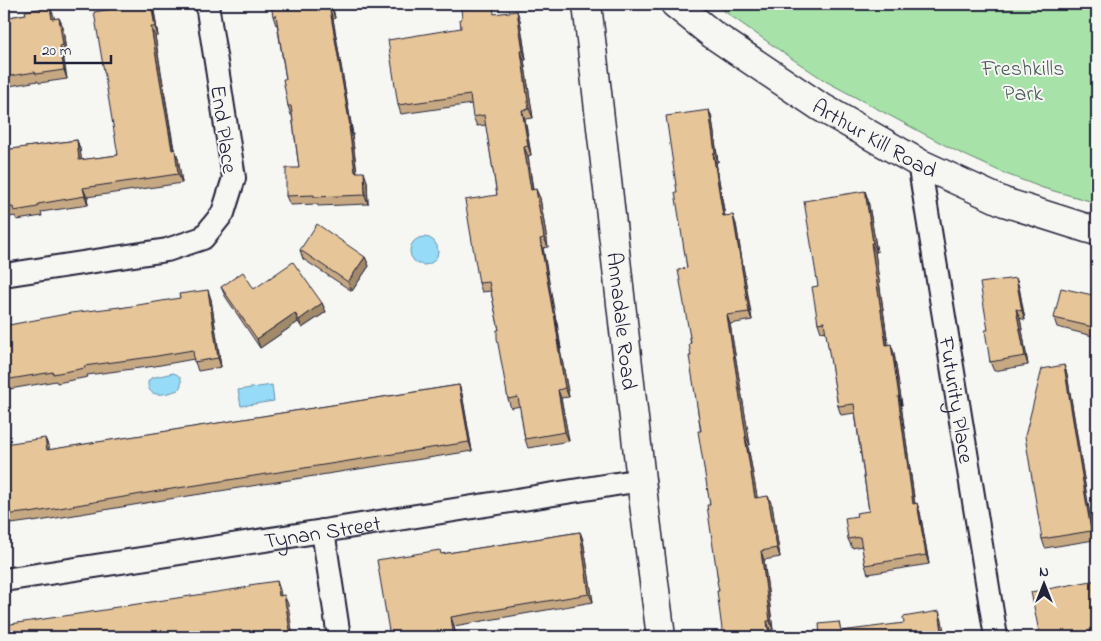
<svg xmlns="http://www.w3.org/2000/svg" width="1101" height="641" font-family="'Indie Flower',sans-serif">
  <style>
    .green { fill: #a7e2a8; stroke: #648272 }
    .water { fill: #96dcf8; stroke: #6892ac }
    .lines { fill: none; stroke-linecap: round; stroke-linejoin: round }
    .street-casing { stroke: #22223b; stroke-width: 26 }
    .secondary-casing { stroke: #22223b; stroke-width: 31 }
    .street { stroke: #f6f6f2; stroke-width: 22 }
    .secondary { stroke: #f6f6f2; stroke-width: 28 }
    .wall { fill: #c6a983; stroke: #22223b }
    .shaded-wall { fill: #a18a6a; stroke: #22223b }
    .building { fill: #e6c598; stroke: #22223b }
    .labels { text-anchor: middle; stroke-width: 4; stroke-linejoin: round; paint-order: stroke }
    .park-label { font-size: 22px; fill: #4a5c5c; stroke: #f6f6f2 }
    .street-label { font-size: 22px; fill: #22223b; stroke: #f6f6f2 }
  </style>
  <rect width="100%" height="100%" fill="#f6f6f2"/>
  <filter id="ink" filterUnits="userSpaceOnUse"><feTurbulence type="fractalNoise" baseFrequency=".02" numOctaves="2"/><feDisplacementMap in="SourceGraphic" scale="10" xChannelSelector="R" yChannelSelector="G"/><feConvolveMatrix kernelMatrix="1 2 1 2 8 2 1 2 1" color-interpolation-filters="sRGB"/></filter>
  <g filter="url(#ink)">
    <path class="green" d="M714,4H1097V203L1043,188L1006,174L956,151L827,82L785,54Z"/>
    <g class="water">
      <circle cx="424" cy="251" r="14"/>
      <path d="M173,373C182,375 184,383 178,390C167,394 147,400 148,382L151,378Z"/>
      <path d="M272,385L274,401L241,406L238,390Z"/>
    </g>
    <g class="lines">
      <g class="street-casing">
        <g id="street">
          <path id="s1" d="M919,163L996,637"/>
          <path d="M4,275L167,250L203,238L223,213L234,178L207,4"/>
          <path d="M323,531L339,637"/>
          <path id="s2" d="M4,580L323,531L641,480"/>
        </g>
      </g>
      <g class="secondary-casing">
        <g id="secondary">
          <path id="s3" d="M587,4L641,480L661,637"/>
          <path id="s4" d="M675,4L712,34L819,106L919,163L1004,202L1086,228L1097,231"/>
        </g>
      </g>
      <use href="#street" class="street"/>
      <use href="#secondary" class="secondary"/>
    </g>
    <g class="wall">
      <path d="M152,4L154,11L158,36H155L174,149H175L178,158L182,183L87,197L88,205L41,212L42,216L17,220L15,216L5,218L4,215V150L77,140L80,149L81,160L118,155Z"/>
      <path d="M332,4L335,18L333,19L353,135H352L357,172L367,181L368,204L318,206L317,204L290,205L286,196L299,168L292,115H291L288,106L286,79L277,24L276,25L273,16Z"/>
      <path d="M50,7L54,19L59,18L63,27L66,54L63,55L67,79L39,83L38,81L4,87V18L26,14Z"/>
      <path d="M517,11L520,20L526,60H524L533,118L525,119L531,155L528,156L533,189L540,198L548,247L543,248L555,317L557,322L561,349H560L569,397L561,398L569,441L528,448L525,439L520,406L511,408L508,399L499,330L491,291L482,292L479,283L497,195L486,125L477,126L473,117L472,104L401,114L398,105L461,28Z"/>
      <path d="M709,110L712,119L718,162H716L725,216L736,224L752,320L730,324L750,445L748,446L757,498L772,505L780,557L764,560L773,630H770L719,591L718,581L710,505L691,356L687,268L677,192Z"/>
      <path d="M865,191L868,200L877,252H875L888,344L894,353L902,405H901L915,504L920,512L929,564L868,574L865,565L862,546L852,548L848,539L857,516L869,511L855,413L841,415L838,406L826,331L821,332L818,323V286Z"/>
      <path d="M300,250L365,257L369,266L352,291L303,259Z"/>
      <path d="M1016,278L1019,287L1025,320L1020,318L1028,365L994,371L990,362L988,330Z"/>
      <path d="M221,287L254,289L322,303L326,312L302,328L298,322L260,348L225,296Z"/>
      <path d="M1097,296V337L1057,327L1054,318Z"/>
      <path d="M211,299L221,367L198,371L194,359L155,366L87,375L88,377L57,383L56,381L4,390V326L120,308Z"/>
      <path d="M1064,365L1067,374L1094,540L1045,548L1042,539Z"/>
      <path d="M459,385L462,394L472,451L163,500L33,522V521L4,525V444L49,447V450Z"/>
      <path d="M580,532L583,540L593,602L454,626L456,637H390L442,554Z"/>
      <path d="M1097,580V637H1040Z"/>
    </g>
    <g class="shaded-wall">
      <path d="M152,4L154,11L158,36L155,27Z"/>
      <path d="M331,4H332L335,18L332,9Z"/>
      <path d="M50,7L54,16L56,28L52,19Z"/>
      <path d="M330,10L333,19L353,135L350,126Z"/>
      <path d="M517,11L520,20L526,60L523,51Z"/>
      <path d="M59,18L63,27L66,54L63,45Z"/>
      <path d="M151,27L155,36L175,159L172,150Z"/>
      <path d="M60,46L63,55L67,79L64,70Z"/>
      <path d="M521,51L524,60L533,118L529,109Z"/>
      <path d="M522,110L525,119L531,155L528,146Z"/>
      <path d="M709,110L712,119L718,162L715,153Z"/>
      <path d="M349,127L352,135L358,181L355,172Z"/>
      <path d="M77,140L80,149L83,169L79,160Z"/>
      <path d="M524,147L528,156L534,199L531,190Z"/>
      <path d="M175,149L178,158L182,183L178,174Z"/>
      <path d="M713,153L716,162L726,225L723,216Z"/>
      <path d="M364,172L367,181L368,204L365,195Z"/>
      <path d="M83,188L87,197L88,205L85,196Z"/>
      <path d="M536,189L540,198L548,247L544,238Z"/>
      <path d="M865,191L868,200L877,252L873,243Z"/>
      <path d="M733,215L736,224L752,320L749,312Z"/>
      <path d="M540,239L543,248L561,349L558,340L553,313Z"/>
      <path d="M871,243L875,252L889,354L886,345Z"/>
      <path d="M365,257L369,266L352,291L348,282Z"/>
      <path d="M1016,278L1019,287L1025,320L1022,311Z"/>
      <path d="M208,290L211,299L221,367L218,358Z"/>
      <path d="M322,303L326,312L302,328L299,320Z"/>
      <path d="M1016,309L1020,318L1028,365L1025,356Z"/>
      <path d="M295,313L298,322L260,348L257,339Z"/>
      <path d="M727,315L730,324L750,445L746,436Z"/>
      <path d="M557,340L560,349L569,397L565,388Z"/>
      <path d="M891,344L894,353L902,405L899,396Z"/>
      <path d="M1064,365L1067,374L1094,540L1091,531Z"/>
      <path d="M459,385L462,394L472,451L469,442Z"/>
      <path d="M558,390L561,398L569,441L565,432Z"/>
      <path d="M898,396L901,405L916,513L913,504Z"/>
      <path d="M745,437L748,446L759,507L755,498Z"/>
      <path d="M45,438L49,447L51,459L47,450Z"/>
      <path d="M768,496L772,505L780,557L777,548Z"/>
      <path d="M917,503L920,512L929,564L926,555Z"/>
      <path d="M580,532L583,540L593,602L589,594Z"/>
      <path d="M761,551L764,560L773,630L770,621Z"/>
      <path d="M277,581L280,590L283,605L279,596Z"/>
      <path d="M284,595L288,604L293,637H291V636Z"/>
      <path d="M939,611L942,620L945,637H943Z"/>
      <path d="M451,617L454,626L456,637H454Z"/>
      <path d="M767,621L770,630L771,637H769Z"/>
    </g>
    <g class="building">
      <path d="M140,4H151L155,27H151L172,150L175,149L178,174L83,188L85,196L38,204V207L14,211L13,207L4,208V150L77,140L79,160L118,155L94,12Z"/>
      <path d="M271,4H331L332,9L330,10L350,126L349,127L355,172H364L365,195L314,197V195L286,196V168H299L291,106H288L283,79H286L276,15L273,16Z"/>
      <path d="M493,4L494,14L517,11L523,51H521L529,109L522,110L528,146L524,147L531,190L536,189L544,238L540,239L553,313H554L558,340H557L565,388L558,390L565,432L525,439L518,397L508,399L497,338V330H499L489,282L479,283L465,200L497,195L484,115L473,117L470,95L398,105L388,40L461,28L460,19L462,18L461,9Z"/>
      <path d="M50,7L52,19L59,18L63,45L60,46L64,70L36,74L35,72L4,77V18L26,14L25,11Z"/>
      <path d="M709,110L715,153H713L723,216L733,215L749,312L727,315L746,436L745,437L755,498L768,496L777,548L761,551L770,621H767L769,637H723L717,591H719L717,581H718L707,505H710L698,431H701L689,356H691L689,344L691,343L678,270L687,268L675,192H677L666,116Z"/>
      <path d="M865,191L873,243H871L886,345L891,344L899,396H898L913,504L917,503L926,555L865,565L860,537L848,539L845,518L857,516L856,513L869,511L854,404L838,406L824,322L818,323L812,287L818,286L804,201Z"/>
      <path d="M317,224L365,257L348,282L300,250Z"/>
      <path d="M293,262L322,303L299,320L295,313L257,339L221,287L243,272L254,289Z"/>
      <path d="M1016,278L1022,311L1016,309L1025,356L990,362L985,330H988L980,283Z"/>
      <path d="M1061,288L1097,296V328L1054,318Z"/>
      <path d="M208,290L218,358L194,362L193,350L151,357L84,366L85,368L53,374V372L4,380V326L71,313L120,307V308L180,298L179,294Z"/>
      <path d="M1064,365L1091,531L1042,539L1025,436L1042,369Z"/>
      <path d="M459,385L469,442L159,491L30,513V512L4,515V444L45,438L47,450Z"/>
      <path d="M580,532L589,594L451,617L454,637H390L377,560L440,550L441,554Z"/>
      <path d="M1097,580V631L1061,637H1040L1031,592Z"/>
      <path d="M277,581L279,596L284,595L291,636L286,637H4V625L111,609V608L250,587L249,585Z"/>
      <path d="M939,611L943,637H820L819,624L839,622L841,631L904,623L903,617Z"/>
    </g>
  </g>
  <g class="labels">
    <g class="park-label">
      <text x="1023" y="75">Freshkills<tspan x="1023" dy="25">Park</tspan></text>
    </g>
    <g class="street-label">
      <text transform="translate(225 129) rotate(82)" y="8">End Place</text>
      <text dy="8" stroke="none"><textPath href="#s4" startOffset="241">Arthur Kill Road</textPath></text>
      <text dy="8" stroke="none"><textPath href="#s3" startOffset="319">Annadale Road</textPath></text>
      <text dy="8" stroke="none"><textPath href="#s1" startOffset="240">Futurity Place</textPath></text>
      <text dy="8" stroke="none"><textPath href="#s2" startOffset="322">Tynan Street</textPath></text>
    </g>
  </g>
  <rect width="1101" height="641" fill="none" stroke="#f6f6f2" stroke-width="20"/>
  <rect x="10" y="10" width="1081" height="621" fill="none" stroke="#22223b" stroke-width="2" filter="url(#ink)"/>
  <g transform="translate(1044 584)" stroke="#f6f6f2" stroke-width="4" paint-order="stroke">
  <path d="M0-4L9 19L0 12L-9 19Z" fill="#22223b"/>
  <text y="-8" font-size="14" font-weight="bold" text-anchor="middle" fill="#22223b">N</text>
  </g>
  <path d="M35 55v8h76v-8" fill="none" stroke="#22223b" stroke-width="2.5"/>
  <text x="42" y="55" font-size="15" fill="#22223b" stroke="#f6f6f2" stroke-width="4" paint-order="stroke">20 m</text>
</svg>
